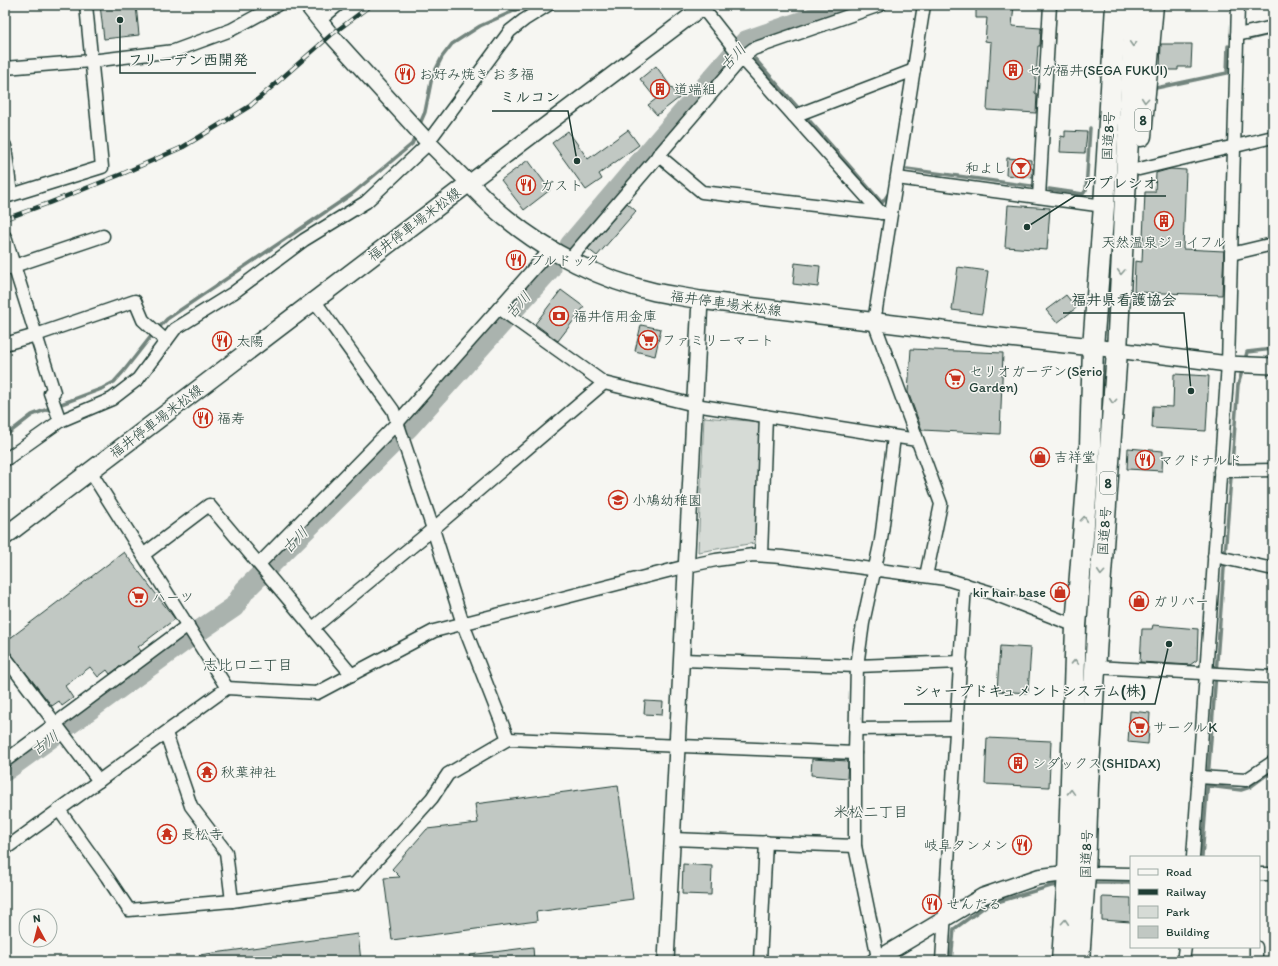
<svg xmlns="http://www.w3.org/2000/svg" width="1278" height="966" font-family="Itim,'Klee One',sans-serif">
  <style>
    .green { fill: #d6dbd6; stroke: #7a8c85 }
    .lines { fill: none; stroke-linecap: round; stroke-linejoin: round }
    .stream { stroke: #72847d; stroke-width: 3.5 }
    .river { stroke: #aab3ae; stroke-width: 21 }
    .building { fill: #c1c8c3; stroke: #1f3d34 }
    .minor-casing { stroke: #1f3d34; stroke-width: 15 }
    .tertiary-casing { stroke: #1f3d34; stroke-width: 18 }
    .secondary-casing { stroke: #1f3d34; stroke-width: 20 }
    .trunk-casing { stroke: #1f3d34; stroke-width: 23 }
    .minor { stroke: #f6f6f2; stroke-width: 12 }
    .tertiary { stroke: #f6f6f2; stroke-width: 15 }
    .secondary { stroke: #f6f6f2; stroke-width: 17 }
    .trunk { stroke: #f6f6f2; stroke-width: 20 }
    .rail-casing { stroke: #1f3d34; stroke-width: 4.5 }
    .rail { stroke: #f6f6f2; stroke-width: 3; stroke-dasharray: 9; stroke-linecap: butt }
    .oneway { stroke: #8a9a93 }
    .labels { text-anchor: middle; stroke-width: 3; stroke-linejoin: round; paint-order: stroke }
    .shield { fill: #f6f6f2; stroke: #60746d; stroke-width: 1 }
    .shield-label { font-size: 13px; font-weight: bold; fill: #1f3d34 }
    .poi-label { font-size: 14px; fill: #1f3d34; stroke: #f6f6f2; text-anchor: start }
    .street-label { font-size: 14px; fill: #1f3d34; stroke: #f6f6f2 }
    .water-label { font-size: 15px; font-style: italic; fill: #425a52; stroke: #f6f6f2 }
    .neighbourhood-label { font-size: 15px; fill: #1f3d34; stroke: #f6f6f2 }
    .leader { fill: none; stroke: #1f3d34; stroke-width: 1.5 }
    .callout-dot { fill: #1f3d34; stroke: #f6f6f2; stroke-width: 1.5 }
    .callout-label { font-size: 15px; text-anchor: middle; font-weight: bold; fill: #1f3d34; stroke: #f6f6f2; stroke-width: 3; stroke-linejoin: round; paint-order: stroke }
  </style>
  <rect width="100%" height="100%" fill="#f6f6f2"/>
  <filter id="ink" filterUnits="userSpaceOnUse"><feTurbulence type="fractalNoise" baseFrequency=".025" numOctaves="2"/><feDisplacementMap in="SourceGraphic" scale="8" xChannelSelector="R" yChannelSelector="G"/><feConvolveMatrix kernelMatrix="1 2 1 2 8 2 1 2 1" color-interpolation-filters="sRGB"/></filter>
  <g filter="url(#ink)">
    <path class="green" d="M704,417L760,422L755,543L698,552Z"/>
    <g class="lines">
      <g class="stream">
        <path d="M1249,39L1273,33"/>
        <path d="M755,59L882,203L889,193"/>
        <path d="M1156,88L1227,73L1228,46"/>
        <path d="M419,126L425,112L432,77L442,57L452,44L480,26L527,5"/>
        <path d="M907,169L1031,186"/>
        <path d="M1049,189L1083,194L1086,190L1090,128"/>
        <path d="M1245,360L1247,352L1273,349"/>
        <path d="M5,436L32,415L101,389L114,382L123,372L152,335L167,319L352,194L412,144L416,134"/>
        <path d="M1208,786L1241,790L1250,787L1273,770"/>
        <path d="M1202,857L1238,385L1243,368"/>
        <path d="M1090,883H1131"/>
        <path d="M951,961L954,929L987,905L1051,886L1062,885"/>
      </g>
      <g class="river">
        <path d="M570,245L653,147L734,53L746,41L849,5"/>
        <path d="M5,771L187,639L234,607L245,590L409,427L550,269"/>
      </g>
    </g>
    <g class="building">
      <path d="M100,5H136L139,35L104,39Z"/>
      <path d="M976,5H1014L1012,26L1041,28L1040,46H1038L1035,93L1037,94L1036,113L987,110L991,42L985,41L987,18H976Z"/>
      <path d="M1161,44H1192L1191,67H1178V70H1160Z"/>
      <path d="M656,66L679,98L657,115L648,105L656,99L640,79Z"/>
      <path d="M628,130L639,145L599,174L602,179L586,190L552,143L568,131L588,159Z"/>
      <path d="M1065,131L1087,132L1085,153L1060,152L1061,136L1065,137Z"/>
      <path d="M1007,158L1031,160V168L1033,169V178L1006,175Z"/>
      <path d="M528,160L550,190L524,210L501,180Z"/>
      <path d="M1170,169L1186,170L1183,249L1224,251L1222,295L1134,292L1135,261L1142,262L1145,192H1155L1156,173Z"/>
      <path d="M627,203L636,211L597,256L588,249Z"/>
      <path d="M1008,205L1050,208L1047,250L1005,247Z"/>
      <path d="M795,263L820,266L818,287L793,284Z"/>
      <path d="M958,267L988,271L982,314L952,310Z"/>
      <path d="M561,290L584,307L558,341L535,324Z"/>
      <path d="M1066,295L1076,308L1057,323L1046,310Z"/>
      <path d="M641,325L661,329L655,356L635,351Z"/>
      <path d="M911,349L1003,353L1000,434L922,430L908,392Z"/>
      <path d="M1174,374L1209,376L1206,431L1152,428L1153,406L1173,407Z"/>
      <path d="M1128,448L1163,451L1162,471L1127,469Z"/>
      <path d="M124,552L175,619L138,647L141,651L110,674L107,670L98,677L90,667L65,686L73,698L62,706L59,701L52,706L5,646V642Z"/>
      <path d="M1153,625L1198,629L1197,660L1190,665L1140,662L1142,629H1152Z"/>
      <path d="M1000,646L1031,648L1028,693L997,691Z"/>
      <path d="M645,701L663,702L662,715L644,714Z"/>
      <path d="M1130,711L1150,713L1148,744L1128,742Z"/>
      <path d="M987,738L1051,741L1049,787L985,784Z"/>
      <path d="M812,759L848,761L847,778L811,775Z"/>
      <path d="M618,785L633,899L536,912L537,921L392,940L384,878L400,877L392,869L427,829L478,823L475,804Z"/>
      <path d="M683,864L712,866L711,895L682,894Z"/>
      <path d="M1102,897L1131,898V922L1102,920Z"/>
      <path d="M358,934L361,961H199V955Z"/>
      <path d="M533,947L534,961H471L470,955Z"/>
    </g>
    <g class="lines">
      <g class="minor-casing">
        <g id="minor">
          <path d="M924,5L874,322L941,504L926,576"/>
          <path d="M702,7L742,58L881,213"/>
          <path d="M320,20L338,5"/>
          <path d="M1237,35L1273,27"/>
          <path d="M5,68L91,61L174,51L231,30L277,5"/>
          <path d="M794,116L914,70"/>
          <path d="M428,142L510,31L524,20L548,5"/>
          <path d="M5,146L11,195"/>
          <path d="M658,155L702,192L884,213"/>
          <path d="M1139,169L1273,137"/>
          <path d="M897,178L1104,206"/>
          <path d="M5,197L102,167L86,5"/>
          <path d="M1039,197L1050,5"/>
          <path d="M5,237L54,392L50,393L60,421"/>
          <path d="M1231,254L1273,244"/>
          <path d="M569,260L742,58L753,49L880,5"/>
          <path d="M5,269L103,236"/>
          <path d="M314,300L393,410L433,529L463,624L508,739"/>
          <path d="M499,308L604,383L695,405L917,440"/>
          <path d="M5,344L36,335L135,301L143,320L166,341"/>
          <path d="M5,460L60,421L112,399L138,379L175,329L233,293L304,240L366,202L429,143"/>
          <path d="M90,471L227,688"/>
          <path d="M1220,471L1273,470"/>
          <path d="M143,555L209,505L352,675"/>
          <path d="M761,555L766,416"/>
          <path d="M1214,556L1273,569"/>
          <path d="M259,564L398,422L551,249"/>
          <path d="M313,628L433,529L604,383"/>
          <path d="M5,657L99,781"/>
          <path d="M682,660L857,666L961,662"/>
          <path d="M1095,667L1273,677"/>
          <path d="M856,729L956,728"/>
          <path d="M166,733L191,806L226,852L232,901"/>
          <path d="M5,761L188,625"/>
          <path d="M1199,777L1246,780L1273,762"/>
          <path d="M59,810L107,877L129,910L232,901L355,884L432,798L448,774L508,739L855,753"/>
          <path d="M673,839L855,846"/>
          <path d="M5,849L227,688L317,693L434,631L687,566L716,560L753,555L782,557L946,579L989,592L1076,626"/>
          <path d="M1193,857L1228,364L1238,5"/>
          <path d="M1078,873L1131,874"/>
          <path d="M1259,874H1273"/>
          <path d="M1256,947V961"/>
          <path d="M878,958L855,846V753L857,666L863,623L881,540L894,437"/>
          <path d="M760,961L766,842"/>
          <path d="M942,961L965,584"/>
          <path d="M1183,961L1185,947"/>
        </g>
      </g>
      <g class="tertiary-casing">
        <g id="tertiary">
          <path d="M307,5L331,35L428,142L469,183L705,5"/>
          <path d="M1093,347L1228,364L1273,366"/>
          <path d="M666,961L700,300"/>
          <path d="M874,961L983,896L1038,877L1068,873"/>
        </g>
      </g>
      <g class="secondary-casing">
        <path id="secondary" d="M5,536L469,183C481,195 493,208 506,218C549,253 601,280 655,292C670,295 685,297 700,300L990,336L1093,347"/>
      </g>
      <g class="trunk-casing">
        <g id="trunk">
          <path d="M1141,136L1153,5"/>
          <path d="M1062,961L1068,873L1076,626L1090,447L1093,347L1104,206L1116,5"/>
          <path d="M1079,961L1085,873L1088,785L1100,588L1117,351L1135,5"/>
        </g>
      </g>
      <use href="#minor" class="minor"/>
      <use href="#tertiary" class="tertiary"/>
      <use href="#secondary" class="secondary"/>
      <use href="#trunk" class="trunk"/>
      <g class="rail-casing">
        <path id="rail" d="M5,219L49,203L122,174L183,147L250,106L331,35L371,5"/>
      </g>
      <use href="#rail" class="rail"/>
    </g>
    <defs><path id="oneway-chevron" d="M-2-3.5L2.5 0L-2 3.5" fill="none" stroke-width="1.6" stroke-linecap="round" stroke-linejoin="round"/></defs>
    <g class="oneway">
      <use href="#oneway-chevron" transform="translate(1133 44) rotate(93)"/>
      <use href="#oneway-chevron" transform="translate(1145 100) rotate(95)"/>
      <use href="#oneway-chevron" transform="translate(1121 272) rotate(93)"/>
      <use href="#oneway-chevron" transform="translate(1113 401) rotate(94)"/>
      <use href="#oneway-chevron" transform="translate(1084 519) rotate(-85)"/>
      <use href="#oneway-chevron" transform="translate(1101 573) rotate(94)"/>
      <use href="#oneway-chevron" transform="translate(1075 662) rotate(-88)"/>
      <use href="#oneway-chevron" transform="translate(1071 792) rotate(-88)"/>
      <use href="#oneway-chevron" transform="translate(1065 922) rotate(-86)"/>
    </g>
  </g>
  <defs>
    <g id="building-ring" transform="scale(1)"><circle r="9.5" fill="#f6f6f2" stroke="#c8321e" stroke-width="1.5"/><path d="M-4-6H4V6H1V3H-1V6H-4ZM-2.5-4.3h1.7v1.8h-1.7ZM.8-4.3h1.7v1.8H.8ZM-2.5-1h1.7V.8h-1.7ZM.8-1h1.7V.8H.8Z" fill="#c8321e"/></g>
    <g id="restaurant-ring" transform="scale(1)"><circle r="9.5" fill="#f6f6f2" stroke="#c8321e" stroke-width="1.5"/><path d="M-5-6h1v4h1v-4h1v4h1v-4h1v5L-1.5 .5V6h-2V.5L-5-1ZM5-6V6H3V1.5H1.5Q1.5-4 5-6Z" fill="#c8321e"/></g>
    <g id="bar-ring" transform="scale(1)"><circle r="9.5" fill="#f6f6f2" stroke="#c8321e" stroke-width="1.5"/><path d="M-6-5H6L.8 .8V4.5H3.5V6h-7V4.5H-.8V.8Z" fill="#c8321e"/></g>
    <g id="bank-ring" transform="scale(1)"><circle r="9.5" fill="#f6f6f2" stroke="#c8321e" stroke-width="1.5"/><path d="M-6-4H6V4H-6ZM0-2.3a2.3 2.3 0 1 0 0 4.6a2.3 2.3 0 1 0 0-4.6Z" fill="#c8321e"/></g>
    <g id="supermarket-ring" transform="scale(1)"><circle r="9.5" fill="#f6f6f2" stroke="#c8321e" stroke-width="1.5"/><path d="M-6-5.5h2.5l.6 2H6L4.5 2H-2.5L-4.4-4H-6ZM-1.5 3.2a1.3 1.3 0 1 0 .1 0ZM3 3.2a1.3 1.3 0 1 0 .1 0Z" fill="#c8321e"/></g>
    <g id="shop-ring" transform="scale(1)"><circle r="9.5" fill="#f6f6f2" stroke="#c8321e" stroke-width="1.5"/><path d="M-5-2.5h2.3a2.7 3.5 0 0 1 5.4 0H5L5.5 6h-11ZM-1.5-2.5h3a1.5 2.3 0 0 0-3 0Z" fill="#c8321e"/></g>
    <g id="school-ring" transform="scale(1)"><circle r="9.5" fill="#f6f6f2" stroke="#c8321e" stroke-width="1.5"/><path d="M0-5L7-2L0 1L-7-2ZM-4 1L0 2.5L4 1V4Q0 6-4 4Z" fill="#c8321e"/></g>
    <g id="temple-ring" transform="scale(1)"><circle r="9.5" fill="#f6f6f2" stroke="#c8321e" stroke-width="1.5"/><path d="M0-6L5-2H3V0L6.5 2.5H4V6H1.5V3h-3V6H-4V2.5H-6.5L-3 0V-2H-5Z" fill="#c8321e"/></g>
  </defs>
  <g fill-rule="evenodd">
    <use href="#building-ring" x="1013" y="70"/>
    <use href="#restaurant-ring" x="405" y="74"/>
    <use href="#building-ring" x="660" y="89"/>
    <use href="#bar-ring" x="1021" y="168"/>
    <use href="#restaurant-ring" x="526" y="185"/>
    <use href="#building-ring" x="1164" y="221"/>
    <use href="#restaurant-ring" x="516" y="260"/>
    <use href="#bank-ring" x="559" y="316"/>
    <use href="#supermarket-ring" x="648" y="340"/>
    <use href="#restaurant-ring" x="222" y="341"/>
    <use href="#supermarket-ring" x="955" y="379"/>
    <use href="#restaurant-ring" x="203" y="418"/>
    <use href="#shop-ring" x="1040" y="457"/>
    <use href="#restaurant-ring" x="1145" y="460"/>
    <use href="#school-ring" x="618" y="500"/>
    <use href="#shop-ring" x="1060" y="592"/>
    <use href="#supermarket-ring" x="138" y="597"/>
    <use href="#shop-ring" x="1139" y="601"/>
    <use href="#supermarket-ring" x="1139" y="727"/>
    <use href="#building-ring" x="1018" y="763"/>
    <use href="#temple-ring" x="207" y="772"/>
    <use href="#temple-ring" x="167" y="834"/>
    <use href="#restaurant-ring" x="1022" y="845"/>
    <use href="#restaurant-ring" x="932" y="904"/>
  </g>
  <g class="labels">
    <g class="shield">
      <rect x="1135" y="109" width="16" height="22" rx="3"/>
      <rect x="1100" y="472" width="16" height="22" rx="3"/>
    </g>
    <g class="shield-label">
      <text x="1143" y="125">8</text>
      <text x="1108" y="488">8</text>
    </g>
    <g class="poi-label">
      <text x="1027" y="75">セガ福井(SEGA FUKUI)</text>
      <text x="419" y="79">お好み焼き お多福</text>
      <text x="674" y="94">道端組</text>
      <text x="1007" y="173" text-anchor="end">和よし</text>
      <text x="540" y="190">ガスト</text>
      <text x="1164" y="247" text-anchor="middle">天然温泉ジョイフル</text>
      <text x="530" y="265">ブルドック</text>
      <text x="573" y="321">福井信用金庫</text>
      <text x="662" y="345">ファミリーマート</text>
      <text x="236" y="346">太陽</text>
      <text x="969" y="376">セリオガーデン(Serio<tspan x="969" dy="16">Garden)</tspan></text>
      <text x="217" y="423">福寿</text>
      <text x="1054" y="462">吉祥堂</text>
      <text x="1159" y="465">マクドナルド</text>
      <text x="632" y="505">小鳩幼稚園</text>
      <text x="1046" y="597" text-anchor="end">kir hair base</text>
      <text x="152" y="602">ハーツ</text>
      <text x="1153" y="606">ガリバー</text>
      <text x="1153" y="732">サークルK</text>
      <text x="1032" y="768">シダックス(SHIDAX)</text>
      <text x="221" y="777">秋葉神社</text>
      <text x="181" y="839">長松寺</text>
      <text x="1008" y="850" text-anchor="end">岐阜タンメン</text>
      <text x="946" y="909">せんだる</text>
    </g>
    <g class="street-label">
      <text transform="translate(1108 136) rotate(-87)" y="5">国道8号</text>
      <text transform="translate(414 224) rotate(-37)" y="5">福井停車場米松線</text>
      <text transform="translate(726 303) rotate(8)" y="5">福井停車場米松線</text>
      <text transform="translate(156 421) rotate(-37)" y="5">福井停車場米松線</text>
      <text transform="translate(1104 531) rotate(-86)" y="5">国道8号</text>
      <text transform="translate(1086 854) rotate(-88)" y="5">国道8号</text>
    </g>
    <g class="water-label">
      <text transform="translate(733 57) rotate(-47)" y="5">古川</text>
      <text transform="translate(518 305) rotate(-48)" y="5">古川</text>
      <text transform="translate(295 540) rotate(-45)" y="5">古川</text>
      <text transform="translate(45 743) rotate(-36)" y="5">古川</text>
    </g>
    <g class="neighbourhood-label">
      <text x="248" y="670">志比口二丁目</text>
      <text x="871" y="817">米松二丁目</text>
    </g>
  </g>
  <path class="leader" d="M120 20L120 73H256M577 161L568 111H492M1027 227L1075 196H1166M1191 391L1184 313H1063M1169 644L1155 704H904"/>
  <g class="callout-dot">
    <circle cx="120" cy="20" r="4"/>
    <circle cx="577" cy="161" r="4"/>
    <circle cx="1027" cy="227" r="4"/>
    <circle cx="1191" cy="391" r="4"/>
    <circle cx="1169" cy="644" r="4"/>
  </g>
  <g class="callout-label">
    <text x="188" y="65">フリーデン西開発</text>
    <text x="530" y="102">ミルコン</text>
    <text x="1120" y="188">アプレシオ</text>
    <text x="1124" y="305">福井県看護協会</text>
    <text x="1030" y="696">シャープドキュメントシステム(株)</text>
  </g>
  <rect width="1278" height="966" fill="none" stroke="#f6f6f2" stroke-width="20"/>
  <rect x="10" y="10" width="1258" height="946" fill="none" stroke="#1f3d34" stroke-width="1.5" filter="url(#ink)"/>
  <rect x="1130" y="856" width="130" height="92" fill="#f6f6f2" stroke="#a0aca6"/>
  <rect x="1138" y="869" width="20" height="6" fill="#f6f6f2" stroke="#a0aca6"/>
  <text x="1166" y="876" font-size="12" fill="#1f3d34">Road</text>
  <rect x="1138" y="889" width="20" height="6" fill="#1f3d34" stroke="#a0aca6"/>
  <text x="1166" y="896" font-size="12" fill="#1f3d34">Railway</text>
  <rect x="1138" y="906" width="20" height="12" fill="#d6dbd6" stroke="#a0aca6"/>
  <text x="1166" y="916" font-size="12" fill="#1f3d34">Park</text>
  <rect x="1138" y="926" width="20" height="12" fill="#c1c8c3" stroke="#a0aca6"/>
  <text x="1166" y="936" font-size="12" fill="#1f3d34">Building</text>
  <g transform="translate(38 928) rotate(353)"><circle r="19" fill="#f6f6f2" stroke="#a0aca6"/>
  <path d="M0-3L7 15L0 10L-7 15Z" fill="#c8321e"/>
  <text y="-6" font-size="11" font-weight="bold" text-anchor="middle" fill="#1f3d34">N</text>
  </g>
</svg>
